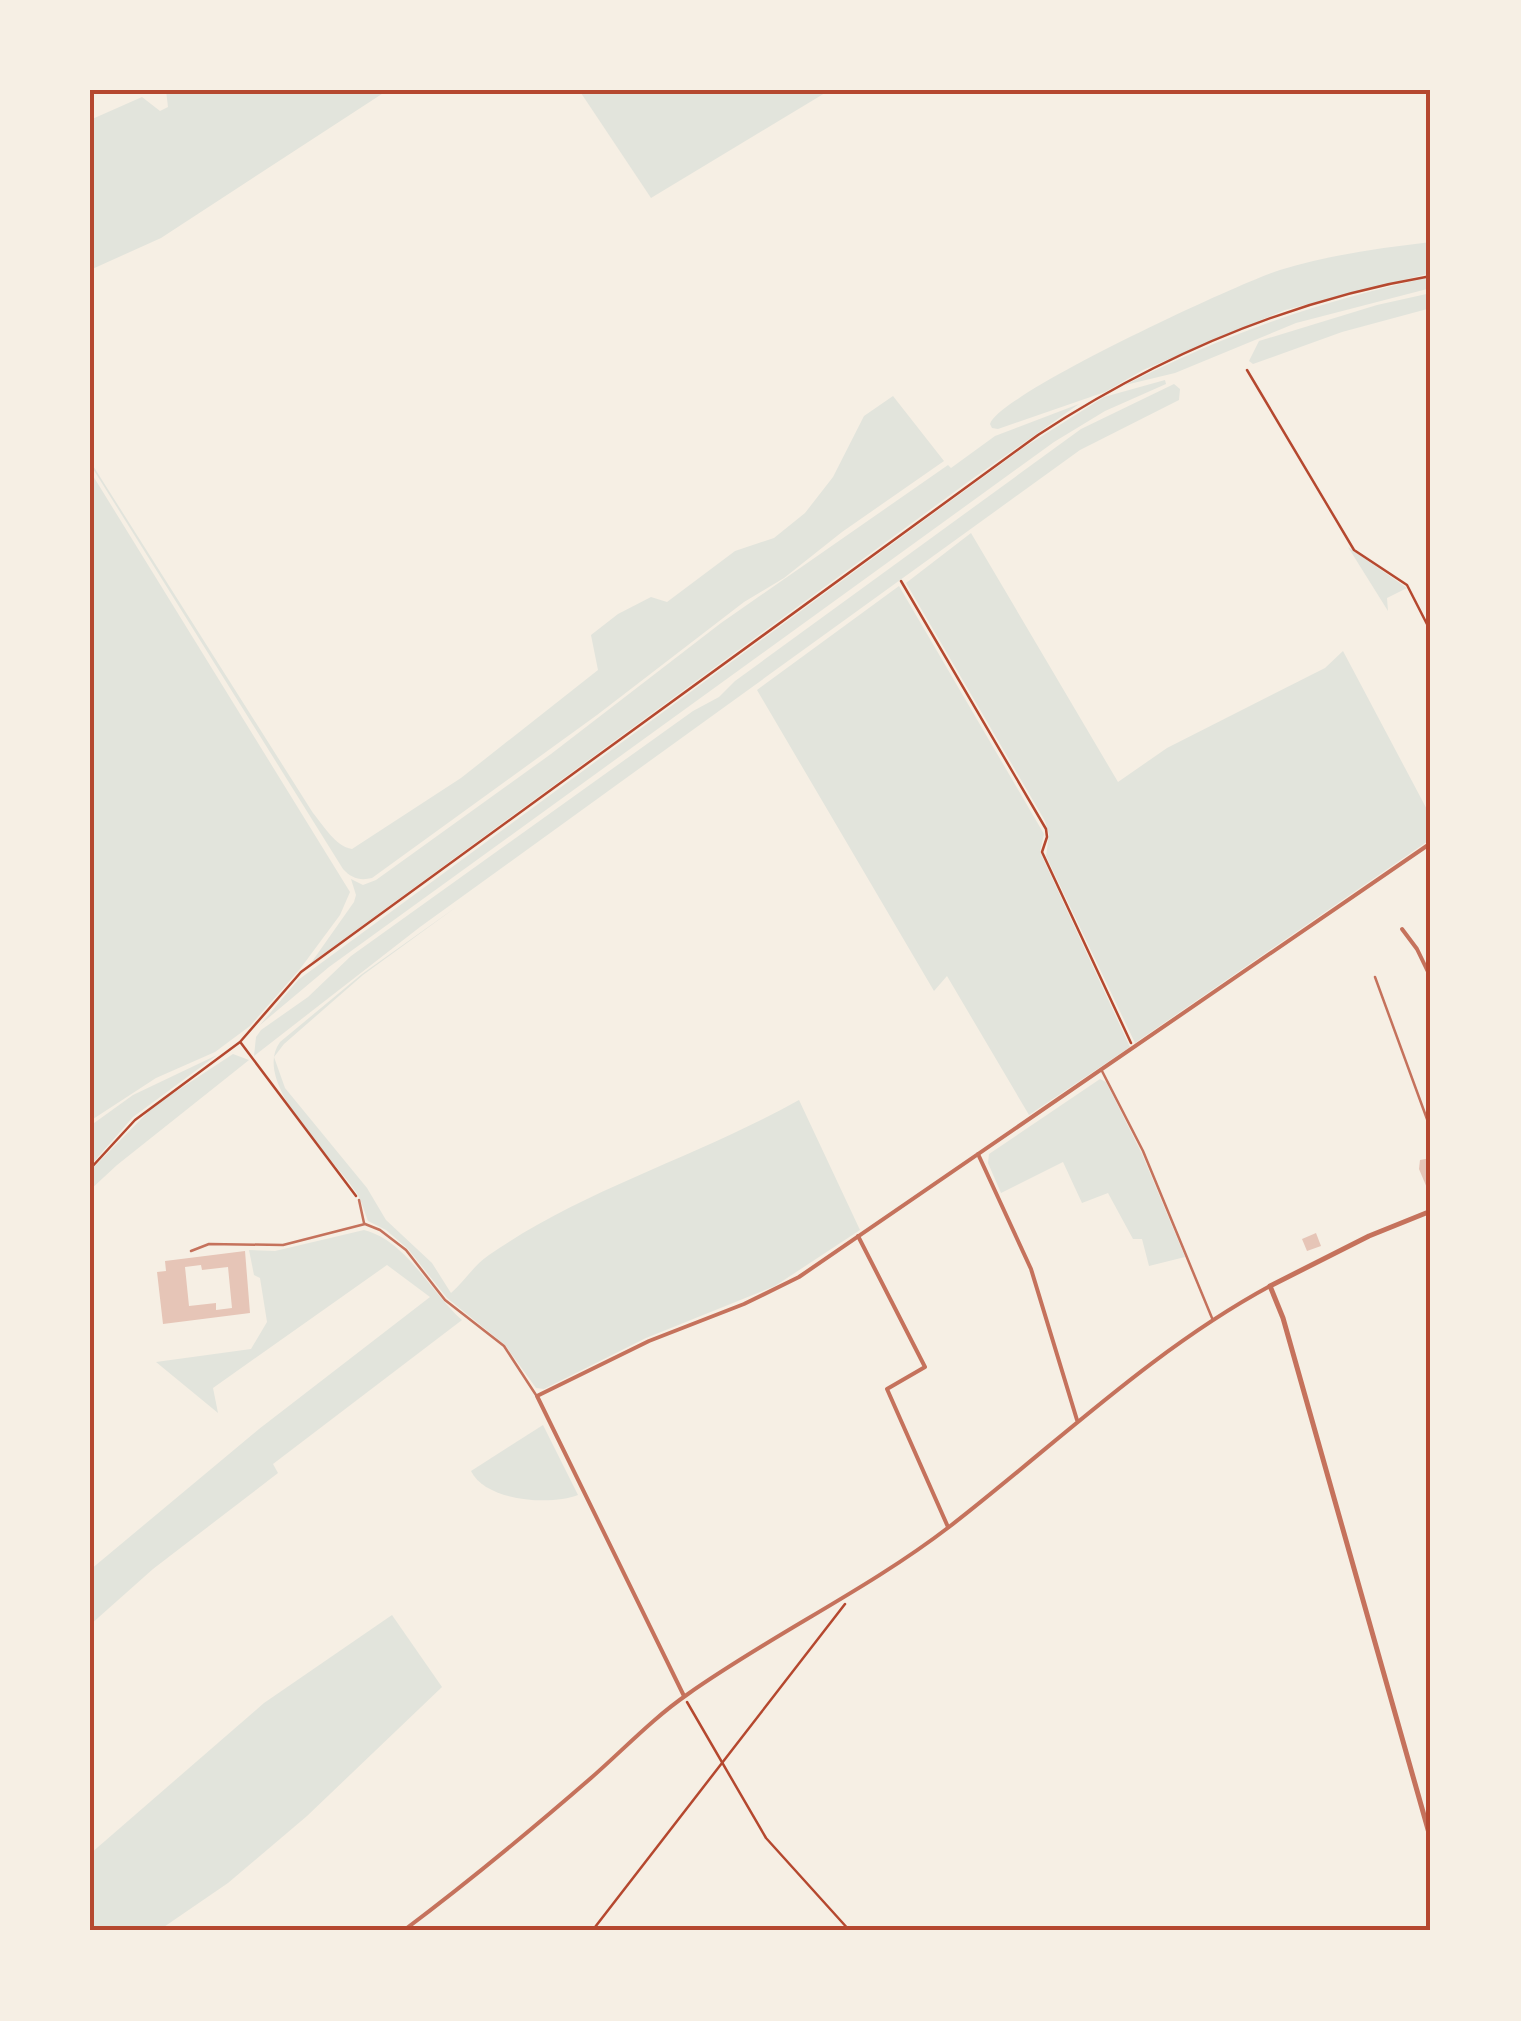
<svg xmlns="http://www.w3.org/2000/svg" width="1521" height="2021" font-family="'Alegreya Sans',sans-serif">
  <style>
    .green { fill: #e2e4dc }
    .building { fill: #e6c5b7; fill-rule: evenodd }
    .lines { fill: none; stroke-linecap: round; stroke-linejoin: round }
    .path { stroke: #b5482f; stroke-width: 2.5 }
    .service { stroke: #c5725c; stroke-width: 2.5 }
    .minor { stroke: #c5725c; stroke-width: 4 }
    .tertiary { stroke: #c5725c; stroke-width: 5 }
    .neatline { fill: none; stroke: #b5482f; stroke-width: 4 }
  </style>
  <rect width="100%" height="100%" fill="#f6efe4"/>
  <g class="green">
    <path d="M166,90H388L161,238L90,270V120L142,97L160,111L168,107Z"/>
    <path d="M579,90H823L825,93L651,198Z"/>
    <path d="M1431,242V273L1285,310L1143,370L1105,392L998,429L992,428L990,424C999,394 1239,283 1280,270C1329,255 1380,248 1431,242Z"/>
    <path d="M1431,277V288L1296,323L1175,373L1125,385C1226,334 1319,301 1431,277Z"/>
    <path d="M1431,293V308L1342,332L1253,364L1249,361L1259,341L1377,305Z"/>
    <path d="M1165,380L1166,384L1105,411L1054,442L329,967L260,1025L298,980L1023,448L1104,397Z"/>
    <path d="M1174,384L1180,389L1179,400L1080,450L420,927L254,1056L256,1037L261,1030L308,997L351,956L693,711L719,697L735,681L1081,429Z"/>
    <path d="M893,396L944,461L842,532L784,578L744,602L597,715L372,878C360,881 351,878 343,869L90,464V461L313,813C324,826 335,846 352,849L461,778L598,670L591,635L618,614L651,597L667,602L735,551L774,538L805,513L833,477L864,416Z"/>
    <path d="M1079,404L972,479L311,963L354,902L356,895L351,879L363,885L376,880L551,754L721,623L948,465L951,468L995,436Z"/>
    <path d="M90,471L350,892L340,915L300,969L250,1026L215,1052L156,1078L90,1121Z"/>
    <path d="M971,533L1118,782L1167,748L1325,668L1343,651L1431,817V839L1135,1043L1046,856L1049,834L1045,821L906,583Z"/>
    <path d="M1348,547L1407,588L1387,598L1388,611Z"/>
    <path d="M899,586L1044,834L1040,852L1130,1047L1029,1115L947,976L934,991L757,690Z"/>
    <path d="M459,905L363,975L284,1044L274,1057L285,1088L367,1188L386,1220L432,1263L451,1293C464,1282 474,1265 489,1255C584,1189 698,1157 799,1100L860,1230L775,1286L646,1338L544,1389L536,1388L505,1345L447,1298L408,1249L386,1230L368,1221C364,1211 362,1201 356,1192C334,1158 250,1083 280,1042L362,974Z"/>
    <path d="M233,1054L249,1060L117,1165L90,1190V1171L154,1106Z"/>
    <path d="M217,1055L133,1117L90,1166V1126L133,1095Z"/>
    <path d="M1100,1079L1106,1082L1142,1154L1185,1257L1149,1266L1142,1239H1133L1108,1193L1082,1203L1063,1162L1001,1193L988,1163L989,1154Z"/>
    <path d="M364,1230C407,1241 430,1292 462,1320L273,1464L278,1473L153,1569L90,1625V1570L259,1429L430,1297L387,1265L213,1388L218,1413L156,1362L251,1349L267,1322L260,1278L254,1275L249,1250L275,1251Z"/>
    <path d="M543,1425L578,1495C550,1506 485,1501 471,1471Z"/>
    <path d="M392,1615L442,1687L307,1816L228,1883L158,1931H90V1854L264,1703Z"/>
  </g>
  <g class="building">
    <path d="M1431,1158V1187L1427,1188L1419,1169L1420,1160Z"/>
    <path d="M1316,1233L1321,1246L1307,1251L1302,1239Z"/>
    <path d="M245,1251L250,1313L163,1324L157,1272L166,1271L165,1261ZM201,1265L202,1270L228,1267L232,1308L216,1310V1303L189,1306L185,1267Z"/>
  </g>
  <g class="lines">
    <g class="path">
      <path d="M1247,370L1354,550L1407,585L1431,632"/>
      <path d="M901,581L1046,829L1047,837L1042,852L1131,1043"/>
      <path d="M241,1043L356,1196"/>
      <path d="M90,1169L135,1120L240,1042L301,972L1038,435C1157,357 1290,300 1431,276"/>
      <path d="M687,1702L766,1838L850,1931"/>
      <path d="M592,1931L845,1604"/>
    </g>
    <g class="service">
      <path d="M1375,977L1431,1130"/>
      <path d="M1102,1071L1143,1151L1212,1318"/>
      <path d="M359,1200L364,1223"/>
      <path d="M191,1251L209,1244L283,1245L365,1224L380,1230L406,1250L445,1300L504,1346L536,1395"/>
    </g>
    <g class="minor">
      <path d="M1402,929L1417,949L1431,978"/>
      <path d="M978,1154L1031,1269L1077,1420"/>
      <path d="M858,1236L925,1367L887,1389L948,1527"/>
      <path d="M684,1696L537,1396L649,1341L744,1304L799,1277L1431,843"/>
      <path d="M403,1931C467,1883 530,1831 591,1778C623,1750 653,1718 688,1694C773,1634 867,1590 949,1527C1055,1445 1152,1350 1270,1286"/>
    </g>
    <path class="tertiary" d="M1431,1211L1369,1236L1270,1286L1283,1318L1431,1840"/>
  </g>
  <rect width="1521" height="2021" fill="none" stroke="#f6efe4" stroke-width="185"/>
  <rect x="92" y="92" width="1336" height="1836" class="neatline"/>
</svg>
